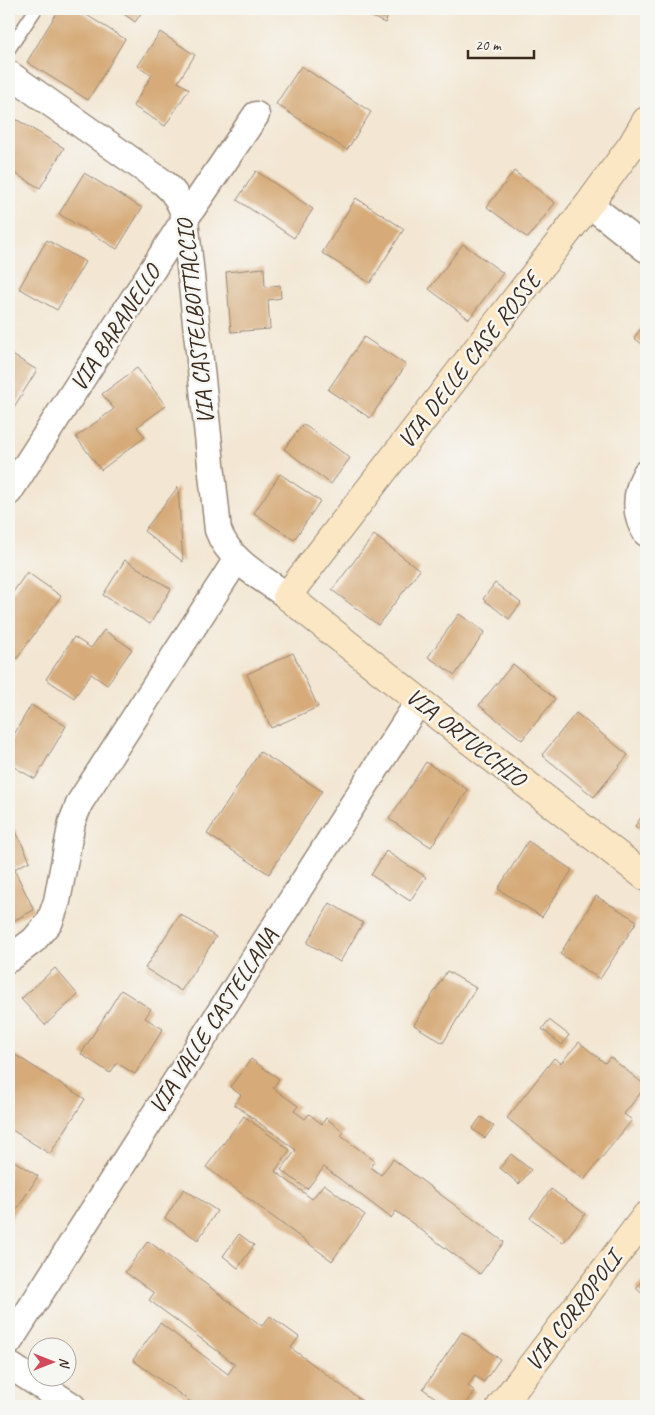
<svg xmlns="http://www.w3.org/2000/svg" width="655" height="1415" font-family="Caveat,sans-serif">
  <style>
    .building { fill: #d6ab79 }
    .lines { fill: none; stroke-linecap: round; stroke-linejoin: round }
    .lane-casing { stroke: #978878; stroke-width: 15 }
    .street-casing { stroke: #978878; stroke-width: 29 }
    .secondary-casing { stroke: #978878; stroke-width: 30 }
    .lane { stroke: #fff; stroke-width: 12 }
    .street { stroke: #fff; stroke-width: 26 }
    .secondary { stroke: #fbe7c3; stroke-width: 28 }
    .labels { text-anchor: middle; stroke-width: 5; stroke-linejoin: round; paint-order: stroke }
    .street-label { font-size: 24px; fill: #3b2a1e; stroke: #f6f6f2 }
  </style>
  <rect width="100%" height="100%" fill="#f6f6f2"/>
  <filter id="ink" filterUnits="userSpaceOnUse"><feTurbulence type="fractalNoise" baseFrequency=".02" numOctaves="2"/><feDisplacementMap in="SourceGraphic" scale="10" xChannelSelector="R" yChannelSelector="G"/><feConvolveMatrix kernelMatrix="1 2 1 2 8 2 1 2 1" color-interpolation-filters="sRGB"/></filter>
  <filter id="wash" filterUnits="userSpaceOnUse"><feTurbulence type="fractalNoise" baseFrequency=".0096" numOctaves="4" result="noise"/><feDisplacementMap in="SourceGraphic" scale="20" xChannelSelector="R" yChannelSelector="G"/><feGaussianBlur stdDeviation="1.12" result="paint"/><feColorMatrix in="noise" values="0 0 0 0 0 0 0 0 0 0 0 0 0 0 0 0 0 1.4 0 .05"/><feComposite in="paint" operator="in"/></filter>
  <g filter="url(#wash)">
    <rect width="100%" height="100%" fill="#f3e6d2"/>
    <g id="blocks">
      <g class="building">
        <path d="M59,9H77L125,39L88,100L27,62Z"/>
        <path d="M117,9H144L135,22Z"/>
        <path d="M373,9H391L385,23L370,16Z"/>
        <path d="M160,32L195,55L178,82L189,89L165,126L133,106L152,75L138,66Z"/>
        <path d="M301,66L371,112L347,150L276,104Z"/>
        <path d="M9,115L64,148L40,188L9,170Z"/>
        <path d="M256,171L313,209L294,238L237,200Z"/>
        <path d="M514,171L555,203L528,238L487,207Z"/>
        <path d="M84,173L142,208L117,249L59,214Z"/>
        <path d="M356,198L404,229L370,283L322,253Z"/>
        <path d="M47,240L85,262L57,310L19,288Z"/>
        <path d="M463,244L503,273L469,319L429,289Z"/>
        <path d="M264,268L265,287L280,285L281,298L268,300L270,329L231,332L226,272Z"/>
        <path d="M646,321V347L634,338Z"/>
        <path d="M364,337L406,365L370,418L328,390Z"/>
        <path d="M9,353L37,370L14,407L9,404Z"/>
        <path d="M137,368L166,406L137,427L145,437L101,470L76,437L114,409L102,394Z"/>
        <path d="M303,424L350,458L331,484L284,449Z"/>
        <path d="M280,474L320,501L294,540L254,513Z"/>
        <path d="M178,487L183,562L144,531Z"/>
        <path d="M374,535L420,570L378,625L332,590Z"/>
        <path d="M125,560L171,589L150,624L103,595Z"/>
        <path d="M27,572L61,596L16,660L9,655V598Z"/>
        <path d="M495,583L521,603L509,619L483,599Z"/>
        <path d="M459,614L485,632L455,675L428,657Z"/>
        <path d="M104,630L132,649L107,685L91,674L74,698L46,679L74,637L91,648Z"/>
        <path d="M293,653L318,707L271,728L247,674Z"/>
        <path d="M513,664L555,699L522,740L479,705Z"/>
        <path d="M31,705L66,726L35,779L9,764V743Z"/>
        <path d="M576,713L628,755L594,797L542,755Z"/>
        <path d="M260,752L322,791L269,874L207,834Z"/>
        <path d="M426,762L468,790L431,847L389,819Z"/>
        <path d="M646,810V834L635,826Z"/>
        <path d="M9,817L30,861L14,869L34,910L9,923Z"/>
        <path d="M528,841L572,870L542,917L498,889Z"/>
        <path d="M386,851L426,877L410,901L371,875Z"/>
        <path d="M596,896L637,921L600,979L560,954Z"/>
        <path d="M330,903L363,923L340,962L307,943Z"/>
        <path d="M180,914L216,937L181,991L145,968Z"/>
        <path d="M55,968L78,995L45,1025L21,999Z"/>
        <path d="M447,971L476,988L443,1043L414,1025Z"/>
        <path d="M121,990L151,1009L145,1018L163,1029L135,1074L117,1063L110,1073L81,1054Z"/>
        <path d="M549,1020L569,1035L562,1045L542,1029Z"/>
        <path d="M579,1042L605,1063L610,1057L646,1086L624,1114L632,1120L584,1180L507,1118L554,1058L561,1063Z"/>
        <path d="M9,1051L85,1099L50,1154L9,1128Z"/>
        <path d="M251,1059L279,1079L273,1088L298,1106L294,1111L305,1119L309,1114L322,1124L326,1118L344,1132L341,1136L375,1161L370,1167L381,1175L393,1159L504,1242L480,1274L396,1211L391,1218L324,1167L307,1189L281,1170L296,1150L234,1104L241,1095L230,1087Z"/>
        <path d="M244,1116L290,1150L275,1171L312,1199L324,1184L365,1215L332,1261L206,1167Z"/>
        <path d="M481,1117L494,1126L485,1138L472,1129Z"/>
        <path d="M511,1154L531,1170L519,1184L500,1168Z"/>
        <path d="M9,1158L38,1176L9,1222Z"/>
        <path d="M184,1189L217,1211L198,1240L165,1218Z"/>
        <path d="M551,1189L585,1214L563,1243L530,1218Z"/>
        <path d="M239,1234L254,1245L238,1268L223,1256Z"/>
        <path d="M148,1241L262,1326L270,1316L299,1337L291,1348L369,1406H196L133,1360L160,1323L228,1374L235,1364L149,1300L154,1293L125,1272Z"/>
        <path d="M646,1276V1297L636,1288Z"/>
        <path d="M462,1332L500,1359L484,1382L475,1376L468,1386L475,1391L465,1406H447L423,1389Z"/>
      </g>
    </g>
  </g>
  <g filter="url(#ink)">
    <use href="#blocks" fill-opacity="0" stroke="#978878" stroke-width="1"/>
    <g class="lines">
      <g class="lane-casing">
        <path id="lane" d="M9,49L36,9"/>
      </g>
      <g class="street-casing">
        <g id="street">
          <path d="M9,74L164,183C176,193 182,204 185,219L218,530C229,561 261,577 287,596"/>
          <path d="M589,204L646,249"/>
          <path d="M646,473C635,492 634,515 646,533"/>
          <path d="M9,492L185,219L256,115"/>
          <path d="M9,959L34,940L50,921L57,901L72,822L80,802L237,559"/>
          <path d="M9,1342L419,701"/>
          <path d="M9,1365L72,1406"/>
        </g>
      </g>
      <g class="secondary-casing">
        <g id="secondary">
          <path d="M646,121L632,145L589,204L287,596L419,701L646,877"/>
          <path d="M501,1406L646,1216"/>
        </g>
      </g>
      <use href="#lane" class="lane"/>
      <use href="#street" class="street"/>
      <use href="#secondary" class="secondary"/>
    </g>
  </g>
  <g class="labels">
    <g class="street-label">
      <text transform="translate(195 322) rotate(-96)" y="8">VIA CASTELBOTTACCIO</text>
      <text transform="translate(115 328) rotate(-57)" y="8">VIA BARANELLO</text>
      <text transform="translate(469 360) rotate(-52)" y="8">VIA DELLE CASE ROSSE</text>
      <text transform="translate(466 737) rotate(38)" y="8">VIA ORTUCCHIO</text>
      <text transform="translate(213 1021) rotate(-57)" y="8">VIA VALLE CASTELLANA</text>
      <text transform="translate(573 1311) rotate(-53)" y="8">VIA CORROPOLI</text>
    </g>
  </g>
  <rect width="655" height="1415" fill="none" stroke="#f6f6f2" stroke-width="30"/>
  <g transform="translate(52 1362) rotate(90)"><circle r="24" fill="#f6f6f2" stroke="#aba49d"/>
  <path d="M0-4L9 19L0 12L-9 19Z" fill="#d1495b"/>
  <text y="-8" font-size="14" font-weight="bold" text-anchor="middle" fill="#3b2a1e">N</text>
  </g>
  <path d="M468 50v8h66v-8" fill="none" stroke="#3b2a1e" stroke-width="2.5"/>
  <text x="475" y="50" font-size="15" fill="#3b2a1e" stroke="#f6f6f2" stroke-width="4" paint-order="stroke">20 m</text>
</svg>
